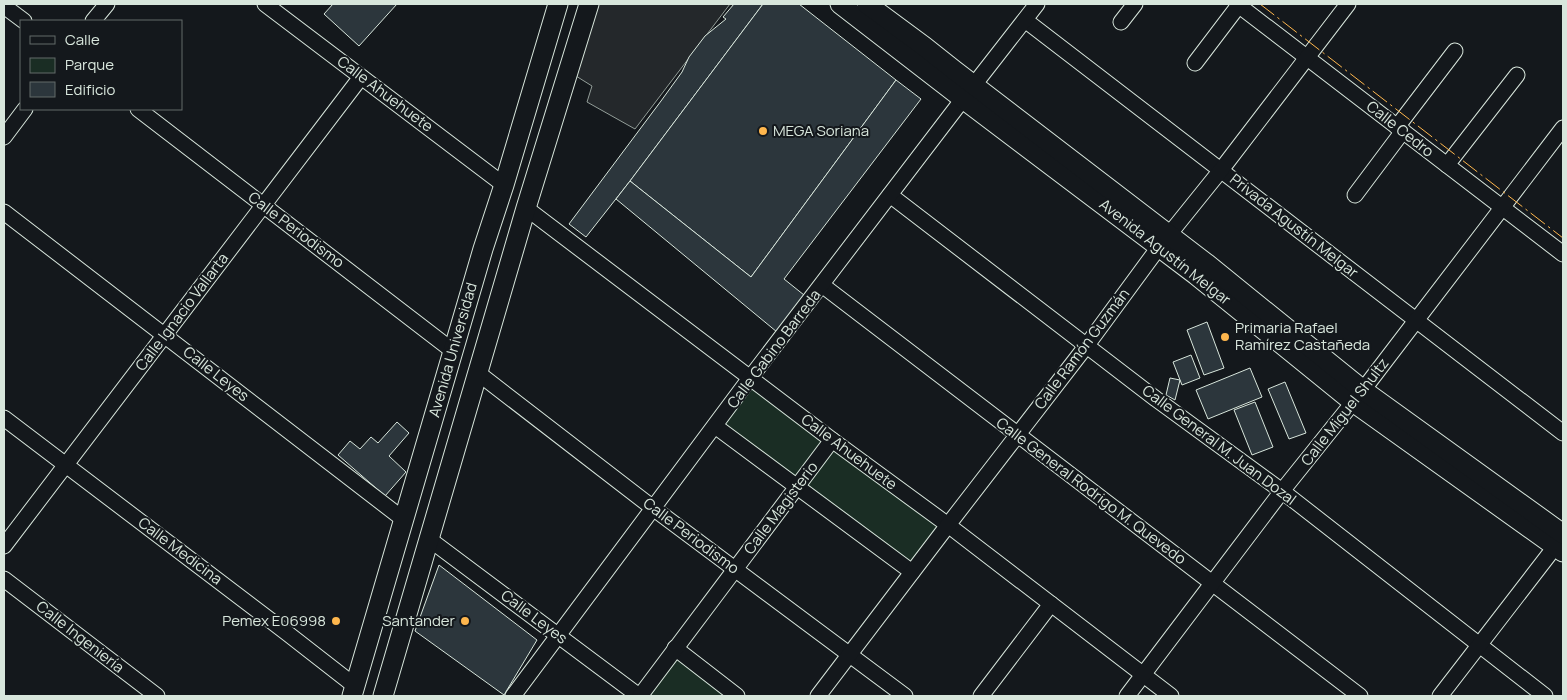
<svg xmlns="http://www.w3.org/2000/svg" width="1567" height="700" font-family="Manrope,sans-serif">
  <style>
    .green { fill: #1a2d24; stroke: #939e99 }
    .parking { fill: #24282b; stroke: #939e99 }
    .building { fill: #2c363c; stroke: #d8e6dc }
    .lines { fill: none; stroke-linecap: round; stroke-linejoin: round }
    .minor-casing { stroke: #d8e6dc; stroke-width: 17 }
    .major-casing { stroke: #d8e6dc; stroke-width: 21 }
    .minor { stroke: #14181c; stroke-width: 15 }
    .major { stroke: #14181c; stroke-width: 19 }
    .power { stroke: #ffb74d; stroke-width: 1; stroke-dasharray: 18 4 2.5 4; stroke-linecap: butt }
    .poi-dot { fill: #ffb74d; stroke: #14181c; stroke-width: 2 }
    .labels { text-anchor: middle; stroke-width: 4; stroke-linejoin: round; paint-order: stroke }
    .street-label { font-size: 15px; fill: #d8e6dc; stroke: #14181c }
    .poi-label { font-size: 15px; fill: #d8e6dc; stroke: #14181c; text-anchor: start }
  </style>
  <rect width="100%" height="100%" fill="#14181c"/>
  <g class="green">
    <path d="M750,378L948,525L912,572L716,426Z"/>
    <path d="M675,648L737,696H640Z"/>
  </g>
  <path class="parking" d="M598,4H730L635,129L587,102L592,86L576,76Z"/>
  <g class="building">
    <path d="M333,4H397L359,46L324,14Z"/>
    <path d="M734,4H763L630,181L586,237L569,224L661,101L682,72L689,57L705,36L726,19L723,17Z"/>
    <path d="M763,4H799L896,80L751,277L630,181Z"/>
    <path d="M896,80L921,99L784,279L804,295L777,332L616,199L630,181L751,277Z"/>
    <path d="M1207,322L1224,368L1204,375L1187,330Z"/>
    <path d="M1191,355L1200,378L1182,385L1173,362Z"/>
    <path d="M1250,368L1262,397L1208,419L1196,390Z"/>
    <path d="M1170,378L1180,380L1175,400L1166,395Z"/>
    <path d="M1285,382L1306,433L1289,439L1268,389Z"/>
    <path d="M1255,402L1273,447L1252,455L1234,410Z"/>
    <path d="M397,422L409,433L389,456L406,472L385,496L338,455L350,441L360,449L371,437L378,443Z"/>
    <path d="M439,565L537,640L504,695L415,631Z"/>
  </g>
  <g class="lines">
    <g class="minor-casing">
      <g id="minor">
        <path d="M265,4L504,185"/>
        <path d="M1237,4L1563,254"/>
        <path d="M4,6L24,21"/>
        <path d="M1025,20L1563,433"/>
        <path d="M93,21L107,4"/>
        <path d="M1121,22L1135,4"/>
        <path d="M1195,63L1239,5"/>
        <path d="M138,109L453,351"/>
        <path d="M1397,127L1455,51"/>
        <path d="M4,137L25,109"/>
        <path d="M1447,165L1517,75"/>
        <path d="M890,195L1156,399L1282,491L1545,696"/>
        <path d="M1355,195L1403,131"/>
        <path d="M526,208L832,440L948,525L1171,696"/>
        <path d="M4,212L403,519"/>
        <path d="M822,285L1360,696"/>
        <path d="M478,373L653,508L905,696"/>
        <path d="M4,418L287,633L355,686"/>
        <path d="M715,426L912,572"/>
        <path d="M429,539L639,696"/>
        <path d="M4,546L361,77"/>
        <path d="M4,579L157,696"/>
        <path d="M675,648L737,696"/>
        <path d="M513,696L750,378L963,99L1037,4"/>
        <path d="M640,696L832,440"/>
        <path d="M818,696L948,525L1087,345L1159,247L1221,170L1348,4"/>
        <path d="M981,696L1051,604"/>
        <path d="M1127,696L1282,491L1363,390L1563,128"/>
        <path d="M1440,696L1561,539"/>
      </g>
    </g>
    <g class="major-casing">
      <g id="major">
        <path d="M840,4L963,99L1196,275L1353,402L1563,552"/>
        <path d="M867,4L925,47L954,70L1206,263L1363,390L1563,534"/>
        <path d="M352,696L483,249L504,185L558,4"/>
        <path d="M383,696L526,208L589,4"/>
      </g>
    </g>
    <use href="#minor" class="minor"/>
    <use href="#major" class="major"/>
    <path class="power" d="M1260,4L1563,238"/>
  </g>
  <g class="poi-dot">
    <circle cx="763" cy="131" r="5"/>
    <circle cx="1225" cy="337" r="5"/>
    <circle cx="336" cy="621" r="5"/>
    <circle cx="465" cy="621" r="5"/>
  </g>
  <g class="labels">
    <g class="street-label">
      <text transform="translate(385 94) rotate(37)" y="5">Calle Ahuehuete</text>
      <text transform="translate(1400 129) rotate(38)" y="5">Calle Cedro</text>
      <text transform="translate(1294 226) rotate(38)" y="5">Privada Agustín Melgar</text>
      <text transform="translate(296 230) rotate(37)" y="5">Calle Periodismo</text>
      <text transform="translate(1165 252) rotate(38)" y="5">Avenida Agustín Melgar</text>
      <text transform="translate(182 312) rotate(-53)" y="5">Calle Ignacio Vallarta</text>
      <text transform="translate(774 349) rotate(-53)" y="5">Calle Gabino Barreda</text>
      <text transform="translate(1082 349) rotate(-53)" y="5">Calle Ramón Guzmán</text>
      <text transform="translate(453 350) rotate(-74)" y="5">Avenida Universidad</text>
      <text transform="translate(216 374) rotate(38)" y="5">Calle Leyes</text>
      <text transform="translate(1345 412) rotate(-52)" y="5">Calle Miguel Shultz</text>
      <text transform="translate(1219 445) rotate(37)" y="5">Calle General M. Juan Dozal</text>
      <text transform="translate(849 452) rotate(37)" y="5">Calle Ahuehuete</text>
      <text transform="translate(1091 491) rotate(37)" y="5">Calle General Rodrigo M. Quevedo</text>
      <text transform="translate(781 508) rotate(-53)" y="5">Calle Magisterio</text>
      <text transform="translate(691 536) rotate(37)" y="5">Calle Periodismo</text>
      <text transform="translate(180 551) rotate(37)" y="5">Calle Medicina</text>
      <text transform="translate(534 617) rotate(37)" y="5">Calle Leyes</text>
      <text transform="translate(80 637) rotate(38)" y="5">Calle Ingeniería</text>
    </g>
    <g class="poi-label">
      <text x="773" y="136">MEGA Soriana</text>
      <text x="1235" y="333">Primaria Rafael<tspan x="1235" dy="17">Ramírez Castañeda</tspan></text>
      <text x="326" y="626" text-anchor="end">Pemex E06998</text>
      <text x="455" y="626" text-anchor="end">Santander</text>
    </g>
  </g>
  <rect width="1567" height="700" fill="none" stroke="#d8e6dc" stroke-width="10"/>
  <rect x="20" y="20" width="162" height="90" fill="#14181c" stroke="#626a69"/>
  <rect x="30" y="36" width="25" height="8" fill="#14181c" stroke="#626a69"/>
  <text x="65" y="45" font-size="15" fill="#d8e6dc">Calle</text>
  <rect x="30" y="58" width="25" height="15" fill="#1a2d24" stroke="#626a69"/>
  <text x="65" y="70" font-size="15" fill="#d8e6dc">Parque</text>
  <rect x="30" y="82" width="25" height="15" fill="#2c363c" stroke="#626a69"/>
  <text x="65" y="95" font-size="15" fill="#d8e6dc">Edificio</text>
</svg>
